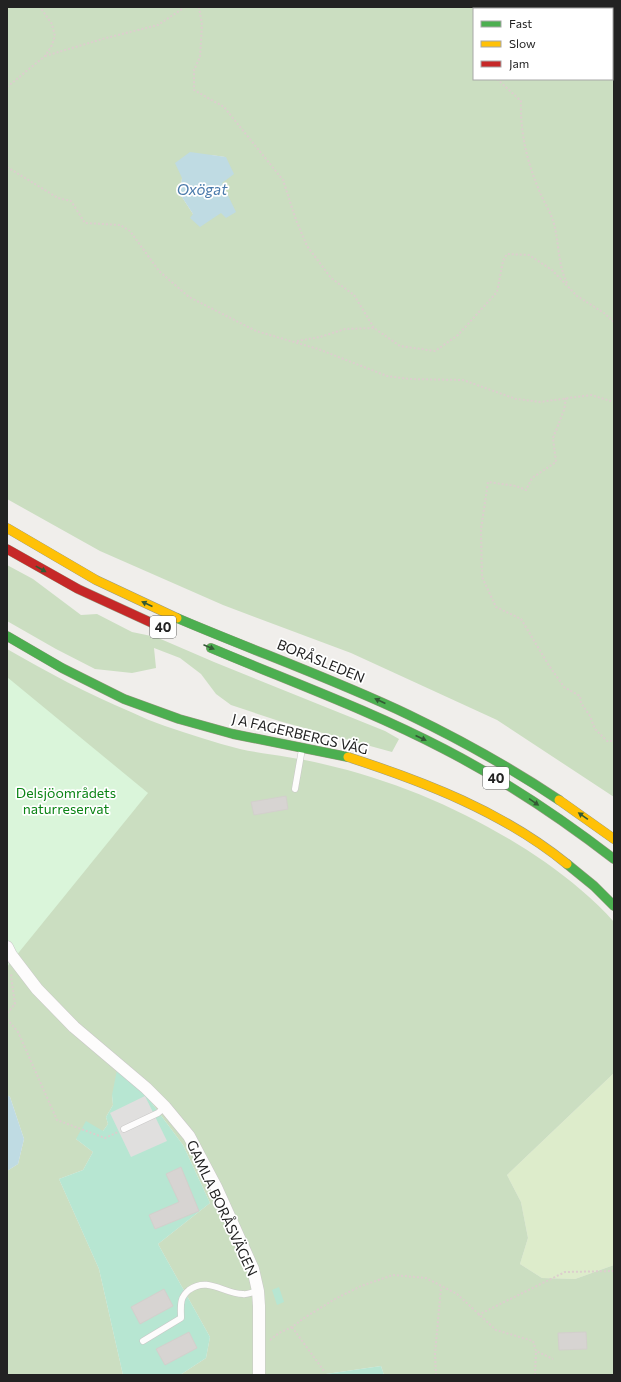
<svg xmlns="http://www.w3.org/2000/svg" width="621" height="1382" font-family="Commissioner,sans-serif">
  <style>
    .grass { fill: #ddeccb }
    .forest { fill: #cbdec1; fill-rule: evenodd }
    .park { fill: #daf5da }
    .pitch { fill: #b7e6d2 }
    .parking { fill: #e0dfde }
    .water { fill: #bfdbe3 }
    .building { fill: #d7d4d2; stroke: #d3d0cc }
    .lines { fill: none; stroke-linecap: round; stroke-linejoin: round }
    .lane-casing { stroke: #c9c8c7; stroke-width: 7 }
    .street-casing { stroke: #c9c8c7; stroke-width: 13 }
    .fast-casing { stroke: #999a82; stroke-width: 10 }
    .slow-casing { stroke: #999a82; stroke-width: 10 }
    .jam-casing { stroke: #999a82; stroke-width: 10 }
    .path { stroke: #dccecd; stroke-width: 2; stroke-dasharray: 2 2; stroke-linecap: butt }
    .lane { stroke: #fdfcfc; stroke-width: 6 }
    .street { stroke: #fdfcfc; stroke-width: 12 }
    .fast { stroke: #4caf50; stroke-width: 9 }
    .slow { stroke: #ffc107; stroke-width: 9 }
    .jam { stroke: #c62828; stroke-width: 9 }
    .oneway { fill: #335a34 }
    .labels { text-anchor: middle; stroke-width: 3.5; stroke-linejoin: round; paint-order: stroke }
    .shield { fill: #fff; stroke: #646464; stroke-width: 1 }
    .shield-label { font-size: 13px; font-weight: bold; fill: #222 }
    .street-label { font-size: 14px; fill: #222; stroke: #fff }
    .park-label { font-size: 14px; fill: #0c8416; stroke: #fff }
    .water-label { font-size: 15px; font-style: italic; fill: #4a7aab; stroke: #fff }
  </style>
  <rect width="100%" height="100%" fill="#f0eeeb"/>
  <path class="grass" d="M614,1073V1265L575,1279L542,1278L520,1264L528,1238L521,1202L507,1175Z"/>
  <g class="forest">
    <path d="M7,7H614V797L497,720L351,653L223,605L100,551L7,499ZM474,9H612V79H474ZM211,155L225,157L222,183L193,214L180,194L182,178Z"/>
    <path d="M7,565L33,579L81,615L97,614L132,632L156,637L214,662L385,731L399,739L392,752L279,721L231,705L216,694L201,674L180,658L154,648L156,668L132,673L95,669L56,649L7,621Z"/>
    <path d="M7,649C47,672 88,694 131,712C142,717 153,722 165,726C190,734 215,743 240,749C267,755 296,757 323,764C402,782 478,816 545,862C570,880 594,899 614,922V1073L507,1175L521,1202L528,1238L520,1264L542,1278L575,1279L614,1265V1375H384L381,1366L319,1375H180L206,1358L210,1337L158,1244L210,1203L183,1145L145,1094L112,1095L113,1105L106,1117L108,1124L103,1131L76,1139L93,1152L83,1170L59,1179L99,1269L123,1375H7V1171L18,1164L24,1139L10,1097L7,1095Z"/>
  </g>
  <path class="park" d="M7,677L148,793L7,967Z"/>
  <g class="pitch">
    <path d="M117,1070L145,1094L183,1145L210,1203L158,1244L210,1337L206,1358L180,1375H123L99,1269L59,1179L83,1170L93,1152L76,1139L86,1121L103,1131L108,1124L106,1117L113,1105L112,1095Z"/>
    <path d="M279,1287L284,1302L277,1305L272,1290Z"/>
    <path d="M381,1366L384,1375H319Z"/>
  </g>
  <path class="parking" d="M145,1096L167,1141L131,1157L110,1113Z"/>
  <g class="water">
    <path d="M190,152L226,157L234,174L222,183L236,212L226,218L221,213L200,227L190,218L193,214L180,194L182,178L175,163Z"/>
    <path d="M7,1095L10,1097L24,1139L18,1164L7,1171Z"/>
  </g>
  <g class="building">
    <path d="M286,796L288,809L254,815L251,802Z"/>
    <path d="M181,1167L199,1211L155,1229L149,1215L179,1202L166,1174Z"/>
    <path d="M164,1289L173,1306L140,1324L131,1307Z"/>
    <path d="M189,1332L197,1348L165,1365L156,1349Z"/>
    <path d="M586,1332L587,1349L559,1350L558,1333Z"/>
  </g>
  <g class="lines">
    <g class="lane-casing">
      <g id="lane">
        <path d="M295,789L302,749"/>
        <path d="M124,1129L158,1113L165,1107"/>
        <path d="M143,1341L181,1318C181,1306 179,1298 189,1290C208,1276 224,1294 243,1294C247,1295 253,1292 258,1291"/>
      </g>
    </g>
    <g class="street-casing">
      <path id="street" d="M7,947L11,955L37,989L74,1027L146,1088L165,1107L189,1136L216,1187L253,1269L258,1291L259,1306V1375"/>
    </g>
    <g class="fast-casing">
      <g id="fast">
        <path d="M177,618C254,651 334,679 409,715C461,740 511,768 559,800"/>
        <path d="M7,636L62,668L124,699L179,719L233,734L348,757"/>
        <path d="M211,648C289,681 369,710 444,749C504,780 561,818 614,859"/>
        <path d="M567,864L594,886L614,906"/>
      </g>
    </g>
    <g class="slow-casing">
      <g id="slow">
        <path d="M7,528L96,580L177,618"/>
        <path d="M348,757C425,782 503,812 567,864"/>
        <path d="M559,800L614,839"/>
      </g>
    </g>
    <g class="jam-casing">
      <path id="jam" d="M7,549L78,589L152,623"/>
    </g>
    <g class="path">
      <path d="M199,7L202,25L200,57L194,70V90L224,107L283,180L296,220L307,246L331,278L354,295L374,328"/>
      <path d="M486,7V9"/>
      <path d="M45,56L106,38L158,25L185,7"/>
      <path d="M497,79L521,101C520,132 527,162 539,190C543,201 551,212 554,224C559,243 558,265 567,283"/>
      <path d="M7,87L45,56L51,47L55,36L52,24L40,7"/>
      <path d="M7,167L58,198L71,201L85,223L120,225L130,231L159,271L189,297L256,331L318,349L387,376L409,379L463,380L516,399L540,402L591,395L614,402"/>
      <path d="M297,341L320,337L345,329L374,328L400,346L435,351L458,335L497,292L503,261L507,254L529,255L552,270L577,296L604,313L614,322"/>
      <path d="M566,398L564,410L553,438L556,462L532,478L526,490L516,486L488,482L481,529L482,577L496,607L521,619L548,664L564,687L580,696L581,703L590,716L595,729L607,741H614"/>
      <path d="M7,1013L15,1004L11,976L12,974"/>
      <path d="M7,1019L18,1032L57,1120L105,1138L118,1132"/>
      <path d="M478,1315L565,1272L614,1271"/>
      <path d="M292,1327L324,1371"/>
      <path d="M270,1340L279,1333L292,1327L304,1318L335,1299L361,1286L393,1275L426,1278L457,1294L496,1330L533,1341L536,1351L553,1359"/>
      <path d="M436,1375L435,1354L441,1287"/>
      <path d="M535,1375L536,1351"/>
    </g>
    <use href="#lane" class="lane"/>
    <use href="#street" class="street"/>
    <use href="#fast" class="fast"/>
    <use href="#slow" class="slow"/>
    <use href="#jam" class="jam"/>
  </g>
  <defs><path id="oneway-solid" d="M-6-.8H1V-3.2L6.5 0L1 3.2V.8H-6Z"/></defs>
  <g class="oneway">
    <use href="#oneway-solid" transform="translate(41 569) rotate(29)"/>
    <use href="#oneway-solid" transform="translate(147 604) rotate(-156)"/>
    <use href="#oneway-solid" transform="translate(209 647) rotate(23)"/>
    <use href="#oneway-solid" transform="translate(380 701) rotate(-155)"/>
    <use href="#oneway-solid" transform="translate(421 738) rotate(25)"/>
    <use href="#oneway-solid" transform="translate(534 802) rotate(35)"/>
    <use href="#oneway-solid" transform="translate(583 816) rotate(-145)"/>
  </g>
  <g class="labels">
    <g class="shield">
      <rect x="150" y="616" width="26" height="22" rx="3"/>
      <rect x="483" y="767" width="26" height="22" rx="3"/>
    </g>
    <g class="shield-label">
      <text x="163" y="632">40</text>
      <text x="496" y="783">40</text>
    </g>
    <g class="street-label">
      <text transform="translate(321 661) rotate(22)" y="5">BORÅSLEDEN</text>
      <text transform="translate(300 734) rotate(13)" y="5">J A FAGERBERGS VÄG</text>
      <text transform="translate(222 1208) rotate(65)" y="5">GAMLA BORÅSVÄGEN</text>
    </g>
    <g class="park-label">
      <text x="66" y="798">Delsjöområdets<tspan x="66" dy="16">naturreservat</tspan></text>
    </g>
    <g class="water-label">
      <text x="202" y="195">Oxögat</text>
    </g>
  </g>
  <rect width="621" height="1382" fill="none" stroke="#222222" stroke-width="16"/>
  <rect x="473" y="8" width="140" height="72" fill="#ffffff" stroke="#a7a7a7"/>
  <rect x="481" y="21" width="20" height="6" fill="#4caf50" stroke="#a7a7a7"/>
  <text x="509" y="28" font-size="12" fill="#222222">Fast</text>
  <rect x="481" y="41" width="20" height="6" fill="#ffc107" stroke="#a7a7a7"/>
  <text x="509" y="48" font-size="12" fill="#222222">Slow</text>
  <rect x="481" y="61" width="20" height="6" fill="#c62828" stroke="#a7a7a7"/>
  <text x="509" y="68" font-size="12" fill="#222222">Jam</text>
</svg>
